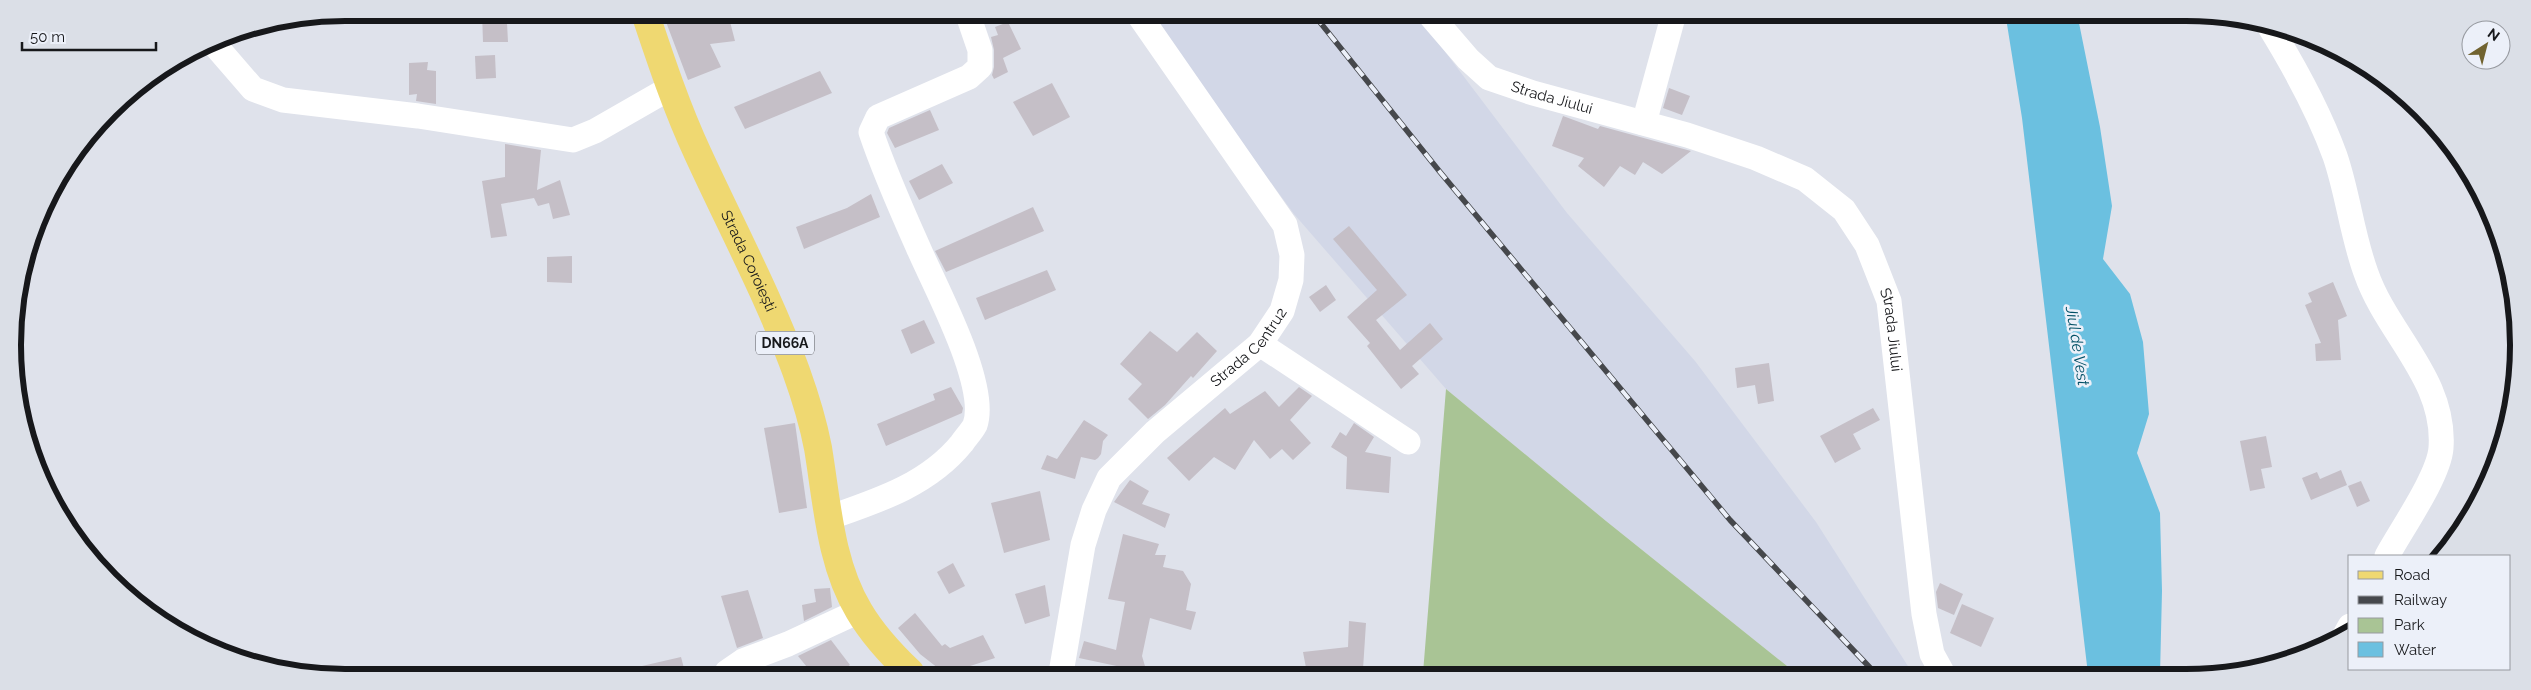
<svg xmlns="http://www.w3.org/2000/svg" width="2531" height="690" font-family="Raleway,sans-serif">
  <style>
    .built { fill: #d2d7e7 }
    .green { fill: #a9c495 }
    .water { fill: #6bc0e0 }
    .building { fill: #c5bfc7 }
    .lines { fill: none; stroke-linecap: round; stroke-linejoin: round }
    .minor { stroke: #fff; stroke-width: 25 }
    .major { stroke: #efd871; stroke-width: 28 }
    .rail-casing { stroke: #46484c; stroke-width: 5.5 }
    .rail { stroke: #ecf0f9; stroke-width: 4; stroke-dasharray: 11; stroke-linecap: butt }
    .labels { text-anchor: middle; stroke-width: 5; stroke-linejoin: round; paint-order: stroke }
    .shield { fill: #ecf0f9; stroke: #57595e; stroke-width: 1 }
    .shield-label { font-size: 14px; font-weight: bold; fill: #17181b }
    .street-label { font-size: 15px; fill: #17181b; stroke: #ecf0f9 }
    .water-label { font-size: 16px; font-style: italic; fill: #014f65; stroke: #ecf0f9 }
    .rim { fill: none; stroke: #17181b; stroke-width: 6 }
  </style>
  <rect width="100%" height="100%" fill="#dfe2eb"/>
  <path class="built" d="M1148,15L1418,16L1567,213L1695,361L1816,522L1913,674H1797L1606,521L1446,389L1294,214Z"/>
  <path class="green" d="M1446,389L1606,521L1797,674L1423,673Z"/>
  <path class="water" d="M2006,18H2078L2100,127L2112,206L2103,259L2130,294L2143,342L2149,414L2137,453L2160,513L2162,591L2160,675L2088,674L2022,118Z"/>
  <g class="building">
    <path d="M482,13H503L505,23H507L508,42H483Z"/>
    <path d="M663,14H728L735,41L710,44L721,67L688,80Z"/>
    <path d="M1008,22L1021,49L1003,58L1008,72L994,79L992,75L994,67V50L991,37L998,35L995,27Z"/>
    <path d="M495,55L496,78L476,79L475,56Z"/>
    <path d="M428,62L427,70L436,71V104L416,101L417,94L409,95V63Z"/>
    <path d="M820,71L832,93L745,129L734,107Z"/>
    <path d="M1052,83L1070,117L1033,136L1013,102Z"/>
    <path d="M1669,88L1690,96L1682,115L1663,108Z"/>
    <path d="M930,110L939,130L895,148L887,133L889,128Z"/>
    <path d="M1563,116L1598,129L1600,126L1691,151L1662,174L1643,162L1635,175L1620,166L1604,187L1578,166L1584,158L1552,146Z"/>
    <path d="M505,144L541,150L537,190L560,180L570,215L553,219L549,203L538,206L534,198L501,204L507,236L491,238L482,181L505,177Z"/>
    <path d="M942,164L953,183L919,200L909,181Z"/>
    <path d="M871,194L880,217L804,249L796,227L847,208Z"/>
    <path d="M1033,207L1044,231L946,272L935,251Z"/>
    <path d="M1349,226L1407,295L1376,320L1400,350L1430,323L1443,339L1412,366L1419,374L1401,389L1367,346L1370,343L1347,317L1377,290L1333,239Z"/>
    <path d="M572,256V283L547,282V257Z"/>
    <path d="M1047,270L1056,290L985,320L976,298Z"/>
    <path d="M2333,282L2347,316L2338,320L2341,360L2316,361L2315,344L2321,343L2305,305L2312,302L2308,293Z"/>
    <path d="M1326,285L1336,300L1320,312L1309,297Z"/>
    <path d="M924,320L935,343L911,354L901,330Z"/>
    <path d="M1150,331L1177,352L1197,332L1217,351L1193,378L1191,376L1165,405L1148,419L1128,399L1142,384L1120,364Z"/>
    <path d="M1769,363L1774,401L1758,404L1755,385L1737,388L1735,368Z"/>
    <path d="M951,387L963,408L962,413L886,446L877,424L935,400L933,394Z"/>
    <path d="M1299,387L1312,396L1290,420L1311,443L1293,460L1282,449L1270,459L1254,440L1235,470L1214,457L1189,481L1167,458L1225,408L1230,414L1265,391L1279,407Z"/>
    <path d="M1873,408L1880,420L1853,434L1861,449L1835,463L1820,436Z"/>
    <path d="M1084,420L1108,435L1103,441L1101,454L1098,458L1095,460L1081,457L1075,479L1041,469L1047,455L1057,459Z"/>
    <path d="M795,423L807,508L779,513L764,428Z"/>
    <path d="M1354,423L1374,437L1365,452L1391,457L1389,493L1346,489L1347,457L1331,447L1340,432L1346,436Z"/>
    <path d="M2266,436L2272,467L2261,469L2265,488L2250,491L2240,441Z"/>
    <path d="M2341,470L2347,485L2311,500L2302,478L2317,472L2320,479Z"/>
    <path d="M1130,480L1149,491L1142,504L1170,514L1165,528L1114,502Z"/>
    <path d="M2361,481L2370,501L2357,507L2348,486Z"/>
    <path d="M1040,491L1050,540L1004,553L991,503Z"/>
    <path d="M1123,534L1159,544L1155,555H1166L1163,567L1183,571L1191,584L1186,610L1196,612L1191,630L1150,618L1142,656L1147,673H1127L1126,668L1079,658L1084,641L1116,650L1125,602L1108,599Z"/>
    <path d="M953,563L965,586L949,594L937,572Z"/>
    <path d="M1940,583L1963,594L1954,615L1938,608L1936,592Z"/>
    <path d="M1045,585L1050,616L1025,624L1015,594Z"/>
    <path d="M830,588L832,607L804,621L802,605L816,602L814,589Z"/>
    <path d="M748,590L763,638L737,648L721,596Z"/>
    <path d="M1962,604L1994,618L1981,647L1950,633Z"/>
    <path d="M915,613L942,646L945,644L950,648L983,635L995,658L970,666L979,672H943L920,654L898,628Z"/>
    <path d="M1349,621L1366,623L1363,669L1307,673L1303,652L1348,647Z"/>
    <path d="M831,640L850,665L840,672H811L798,656Z"/>
    <path d="M681,657L685,672H643L642,666Z"/>
  </g>
  <g class="lines">
    <g class="minor">
      <path id="s1" d="M1431,16L1468,59L1489,78L1533,93L1687,135L1756,158L1805,179L1844,210L1867,245L1889,301L1924,614L1932,654L1943,674"/>
      <path d="M2268,24C2294,66 2318,109 2335,156C2348,194 2352,235 2366,273C2387,334 2446,379 2441,448C2439,476 2401,530 2387,556"/>
      <path d="M214,44L253,89L283,100L418,116L573,140L595,131L670,88"/>
      <path d="M1644,123L1673,17"/>
      <path d="M1260,344L1408,442"/>
      <path d="M828,518C877,501 928,485 962,443C966,437 972,431 975,425C989,385 935,287 918,247C901,209 884,171 871,132L878,117L969,77L980,67V50L968,15"/>
      <path d="M2345,635L2350,626"/>
      <path d="M727,672L743,661L788,644L859,611"/>
      <path id="s2" d="M1061,673L1083,545L1094,510L1109,478L1155,432L1260,344L1282,311L1291,280L1292,255L1285,225L1139,15"/>
    </g>
    <path class="major" id="s3" d="M645,13C661,61 677,109 698,154C731,226 769,297 796,371C805,396 813,422 818,448C827,502 830,563 859,611C872,633 892,655 910,672"/>
    <g class="rail-casing">
      <path id="rail" d="M1315,16L1440,172L1730,520L1876,674"/>
    </g>
    <use href="#rail" class="rail"/>
  </g>
  <g class="labels">
    <rect class="shield" x="756" y="331.5" width="58" height="23" rx="4"/>
    <g class="shield-label">
      <text x="785" y="348">DN66A</text>
    </g>
    <g class="street-label">
      <text dy="5" stroke="none"><textPath href="#s1" startOffset="151">Strada Jiului</textPath></text>
      <text dy="5" stroke="none"><textPath href="#s3" startOffset="269">Strada Coroiești</textPath></text>
      <text dy="5" stroke="none"><textPath href="#s1" startOffset="598">Strada Jiului</textPath></text>
      <text dy="5" stroke="none"><textPath href="#s2" startOffset="394">Strada Centru2</textPath></text>
    </g>
    <g class="water-label">
      <text transform="translate(2078 346) rotate(81)" y="6">Jiul de Vest</text>
    </g>
  </g>
  <path d="M0 0H2531V690H0ZM345 21H2186A324 324 0 0 1 2510 345V345A324 324 0 0 1 2186 669H345A324 324 0 0 1 21 345V345A324 324 0 0 1 345 21Z" fill="#dbdfe7" fill-rule="evenodd"/>
  <path class="rim" d="M345 21H2186A324 324 0 0 1 2510 345V345A324 324 0 0 1 2186 669H345A324 324 0 0 1 21 345V345A324 324 0 0 1 345 21Z"/>
  <rect x="2348" y="555" width="162" height="115" fill="#ecf0f9" stroke="#979aa0"/>
  <rect x="2358" y="571" width="25" height="8" fill="#efd871" stroke="#979aa0"/>
  <text x="2394" y="580" font-size="15" fill="#17181b">Road</text>
  <rect x="2358" y="596" width="25" height="8" fill="#46484c" stroke="#979aa0"/>
  <text x="2394" y="605" font-size="15" fill="#17181b">Railway</text>
  <rect x="2358" y="618" width="25" height="15" fill="#a9c495" stroke="#979aa0"/>
  <text x="2394" y="630" font-size="15" fill="#17181b">Park</text>
  <rect x="2358" y="642" width="25" height="15" fill="#6bc0e0" stroke="#979aa0"/>
  <text x="2394" y="655" font-size="15" fill="#17181b">Water</text>
  <g transform="translate(2486 45) rotate(36)"><circle r="24" fill="#ecf0f9" stroke="#979aa0"/>
  <path d="M0-4L9 19L0 12L-9 19Z" fill="#716330"/>
  <text y="-8" font-size="14" font-weight="bold" text-anchor="middle" fill="#17181b">N</text>
  </g>
  <path d="M22 42v8h134v-8" fill="none" stroke="#17181b" stroke-width="2.5"/>
  <text x="30" y="42" font-size="15" fill="#17181b" stroke="#ecf0f9" stroke-width="4" paint-order="stroke">50 m</text>
</svg>
